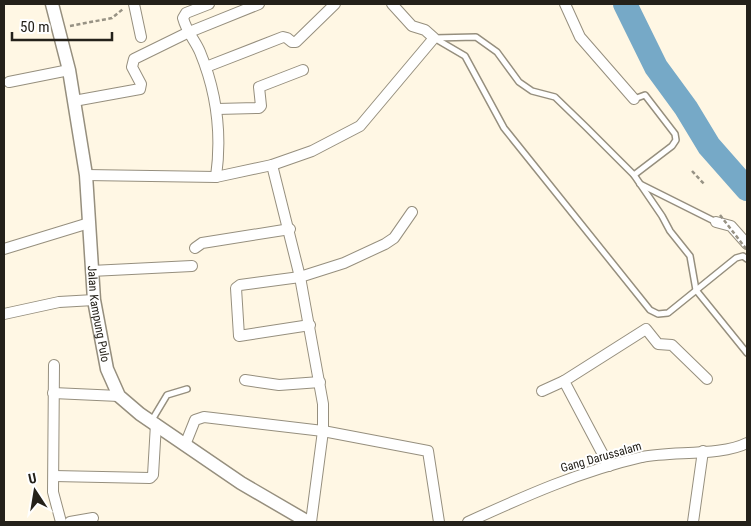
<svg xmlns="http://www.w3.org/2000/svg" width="751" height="526" font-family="'Roboto Condensed',sans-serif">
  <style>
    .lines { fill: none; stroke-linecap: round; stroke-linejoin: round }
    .river { stroke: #76a9c7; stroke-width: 24 }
    .service-casing { stroke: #968f7e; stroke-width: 8 }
    .minor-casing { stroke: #968f7e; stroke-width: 12 }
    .tertiary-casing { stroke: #968f7e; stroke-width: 15 }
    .path { stroke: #979284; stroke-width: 2.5; stroke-dasharray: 4 2.5; stroke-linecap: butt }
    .service { stroke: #fff; stroke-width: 5 }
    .minor { stroke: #fff; stroke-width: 10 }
    .tertiary { stroke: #fff; stroke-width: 12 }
    .path-bridge { stroke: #979284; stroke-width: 2.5; stroke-dasharray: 4 2.5; stroke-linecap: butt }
    .labels { text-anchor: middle; stroke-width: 4; stroke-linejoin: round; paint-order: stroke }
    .street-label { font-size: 12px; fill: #24211a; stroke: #fff }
  </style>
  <rect width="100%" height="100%" fill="#fff7e4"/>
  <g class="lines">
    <path class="river" d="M625,4L656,67L686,108L709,146L747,189"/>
    <g class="service-casing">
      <g id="service">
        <path d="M434,38L476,37L497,52L519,82L532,91L555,97L586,127L634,175L662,216L670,231L690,256L696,290L747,353"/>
        <path d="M436,39L465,56L504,128L650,310L658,314L668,313L736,258L743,256L747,259"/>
        <path d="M634,175L672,146L676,140L675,134L645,95L634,99"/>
        <path d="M640,184L716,222"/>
        <path d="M152,420L167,395L187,389"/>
      </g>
    </g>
    <g class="minor-casing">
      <g id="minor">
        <path d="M134,4L141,37"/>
        <path d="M209,4L186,13L183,18C187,33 195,40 200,52C217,93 222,134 216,177"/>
        <path d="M565,4L580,37L634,99"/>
        <path d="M206,67L283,37L287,38L292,42H296L335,4"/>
        <path d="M9,82L69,70"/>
        <path d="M74,101L140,89L141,84L132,67L134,59L187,33L259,4"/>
        <path d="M217,109L259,108L261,106L259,87L303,70"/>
        <path d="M272,165L300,277L323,404V431L311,522"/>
        <path d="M86,175L216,177L272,165L312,151L360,126L434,38L425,30L412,26L392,4"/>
        <path d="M716,222L731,226L747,244"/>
        <path d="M195,248L202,243L290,229"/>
        <path d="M4,249L89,223"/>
        <path d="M91,271L192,266"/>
        <path d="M4,314L59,302L94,300"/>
        <path d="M310,325L239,336L236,288L240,285L300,277L344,263L385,244L394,238L412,212"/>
        <path d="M54,365L53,492L61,522"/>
        <path d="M245,380L279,385L320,382"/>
        <path d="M542,391L564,381"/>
        <path d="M53,393L119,396"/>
        <path d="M185,445L195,420L204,417L323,431L428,451L439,522"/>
        <path d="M609,466L564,381L646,329L658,344L672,345L707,379"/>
        <path d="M54,476L150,478L153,475L156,424"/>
        <path d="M70,522L93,518"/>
        <path d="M468,522C525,496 581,471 642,457C672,451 722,456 747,443"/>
        <path d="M693,522L703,451"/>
      </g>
    </g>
    <g class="tertiary-casing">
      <g id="tertiary">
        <path id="s1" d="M52,4L69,70L86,175L94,300L107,369L119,396L140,414L241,483L308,522"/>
      </g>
    </g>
    <g class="path">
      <path d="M70,26L112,18L123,9"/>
      <path d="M692,171L705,185"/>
    </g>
    <use href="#service" class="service"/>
    <use href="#minor" class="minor"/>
    <use href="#tertiary" class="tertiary"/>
    <path class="path-bridge" d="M720,215L747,250"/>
  </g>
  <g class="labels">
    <g class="street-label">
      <text dy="4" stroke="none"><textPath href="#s1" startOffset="314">Jalan Kampung Pulo</textPath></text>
      <text transform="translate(601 457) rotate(-16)" y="4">Gang Darussalam</text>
    </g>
  </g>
  <rect width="751" height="526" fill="none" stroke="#24211a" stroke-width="10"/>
  <g transform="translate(35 491) rotate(348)" stroke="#ffffff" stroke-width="4" paint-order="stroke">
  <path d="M0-4L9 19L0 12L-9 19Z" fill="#24211a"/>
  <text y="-8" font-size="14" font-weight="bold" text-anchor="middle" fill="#24211a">U</text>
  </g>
  <path d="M12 32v8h100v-8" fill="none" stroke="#24211a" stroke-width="2.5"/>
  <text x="20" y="32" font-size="15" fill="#24211a" stroke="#ffffff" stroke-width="4" paint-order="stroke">50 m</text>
</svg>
